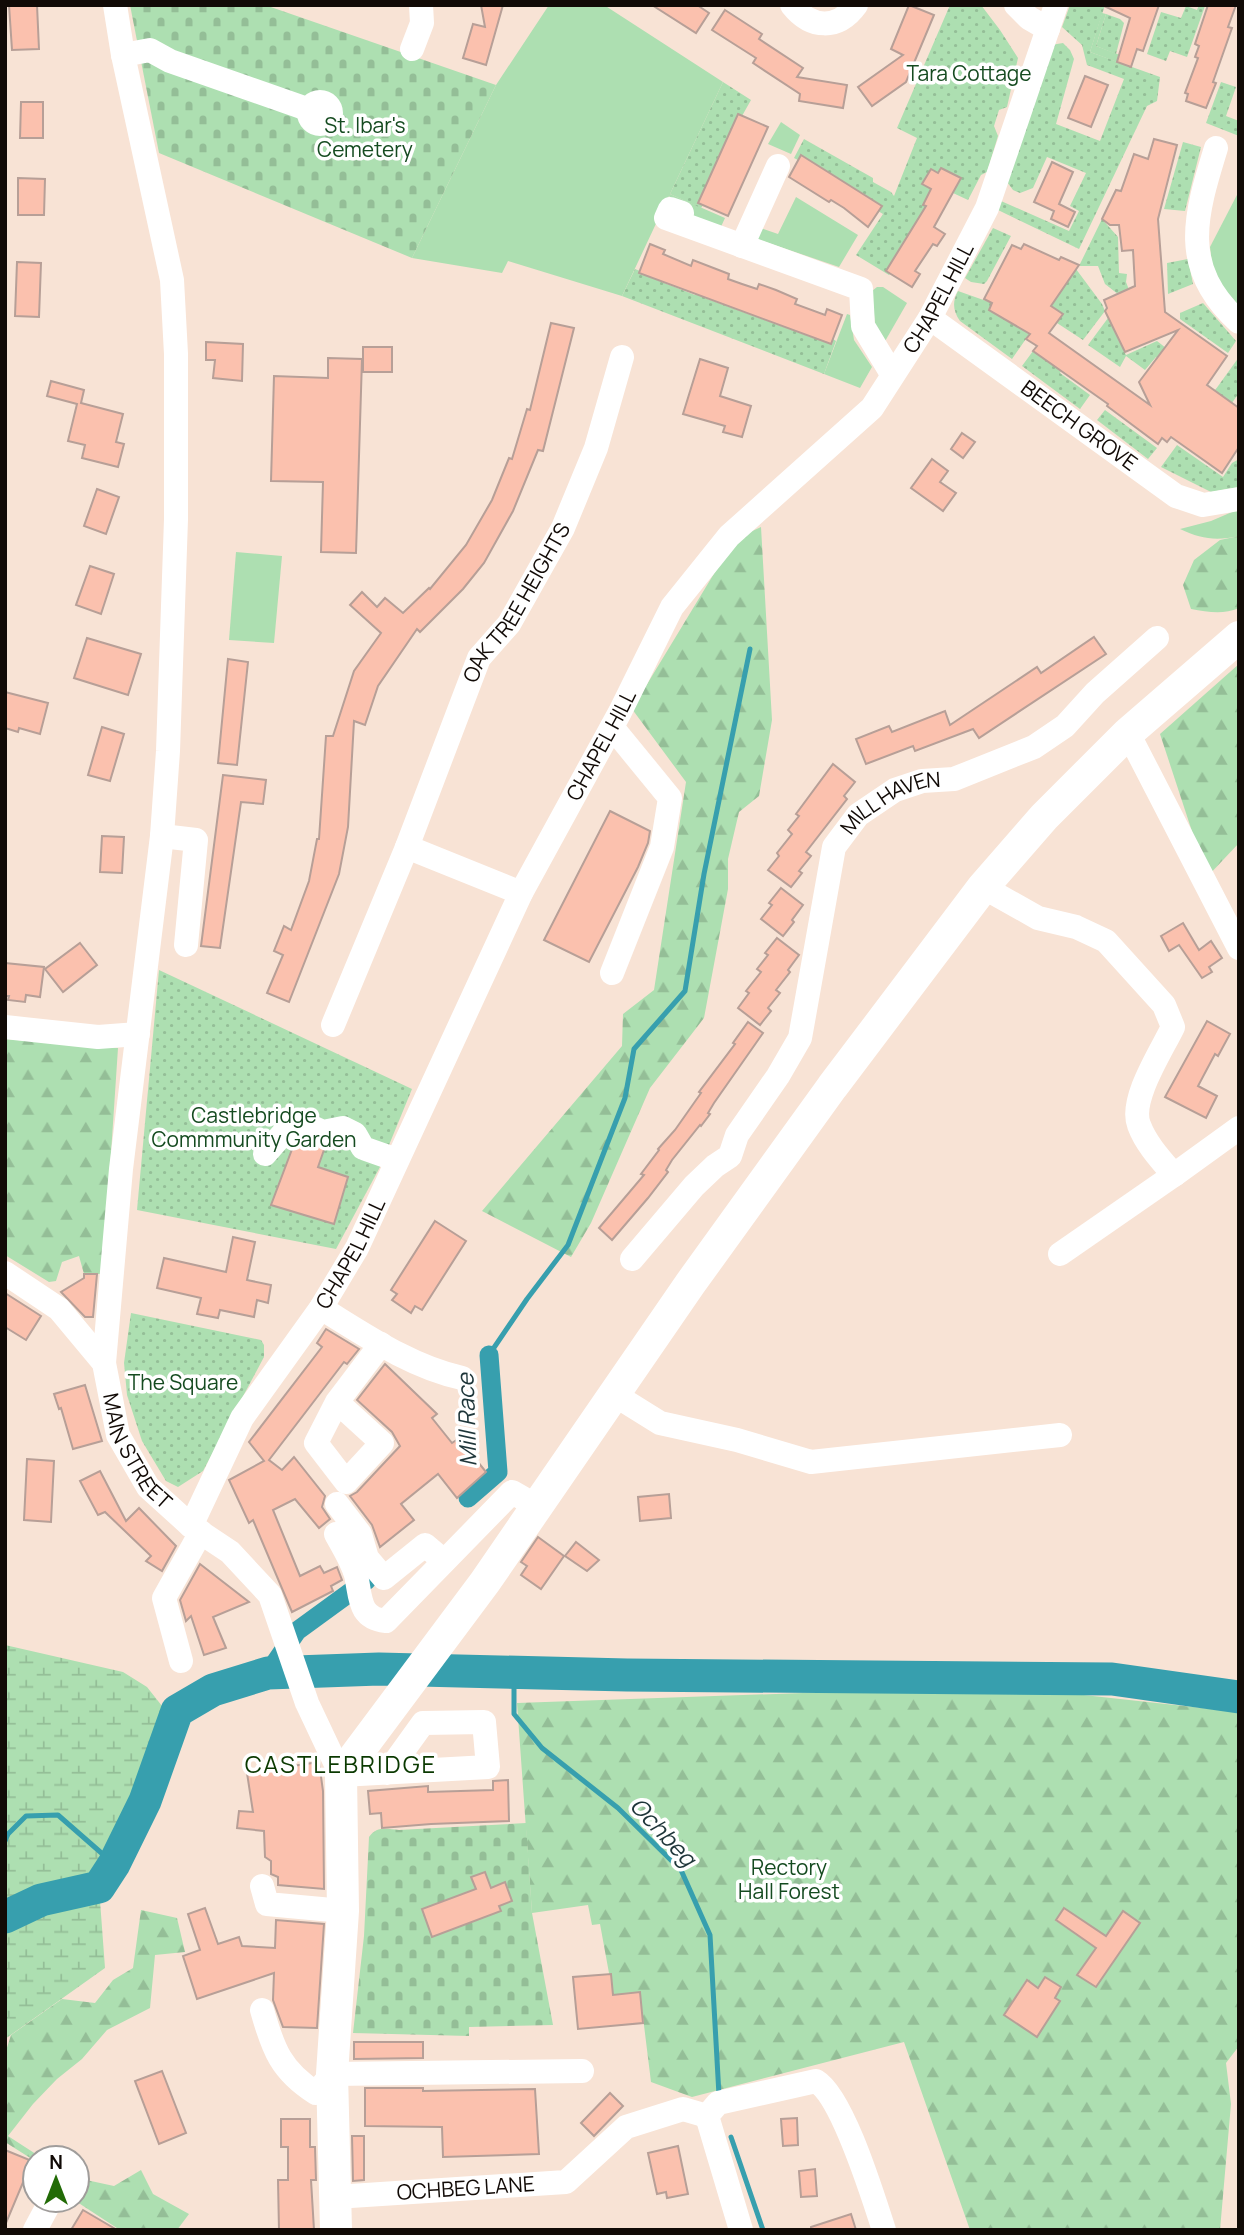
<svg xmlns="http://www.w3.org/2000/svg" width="1244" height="2235" font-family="Manrope,sans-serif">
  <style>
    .grass { fill: #addfb1 }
    .forest { fill: url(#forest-firs); fill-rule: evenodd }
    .wetland { fill: url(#wetland-marsh) }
    .cemetery { fill: url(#cemetery-stones) }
    .park { fill: url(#park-dots) }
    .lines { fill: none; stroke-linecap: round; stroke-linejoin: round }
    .stream { stroke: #379fae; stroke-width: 5 }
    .canal { stroke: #379fae; stroke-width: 19 }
    .river { stroke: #379fae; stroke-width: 33 }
    .building { fill: #fbc1ae; stroke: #b79f97; stroke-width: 2 }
    .minor { stroke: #fff; stroke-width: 24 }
    .major { stroke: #fff; stroke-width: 32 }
    .labels { text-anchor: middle; stroke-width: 7; stroke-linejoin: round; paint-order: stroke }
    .park-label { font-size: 21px; fill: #154b20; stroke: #fff }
    .street-label { font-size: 21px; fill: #110a06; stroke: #fff }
    .water-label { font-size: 23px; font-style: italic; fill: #1e3539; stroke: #fff }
    .quarter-label { font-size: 24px; letter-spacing: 2px; fill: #0a3900; stroke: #fff }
  </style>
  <defs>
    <pattern id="forest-firs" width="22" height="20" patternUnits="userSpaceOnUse" patternTransform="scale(1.75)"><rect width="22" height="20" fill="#addfb1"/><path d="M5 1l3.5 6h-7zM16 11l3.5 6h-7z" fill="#94be97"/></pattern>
    <pattern id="wetland-marsh" width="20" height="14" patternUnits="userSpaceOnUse" patternTransform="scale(1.75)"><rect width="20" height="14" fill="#addfb1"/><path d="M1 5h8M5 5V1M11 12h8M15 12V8" fill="none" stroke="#94be97"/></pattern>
    <pattern id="cemetery-stones" width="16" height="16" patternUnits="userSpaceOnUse" patternTransform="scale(1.75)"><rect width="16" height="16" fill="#addfb1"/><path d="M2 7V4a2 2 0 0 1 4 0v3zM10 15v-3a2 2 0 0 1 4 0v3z" fill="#94be97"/></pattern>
    <pattern id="park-dots" width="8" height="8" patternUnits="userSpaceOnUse" patternTransform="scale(1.75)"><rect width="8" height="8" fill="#addfb1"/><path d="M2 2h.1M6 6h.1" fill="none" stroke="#94be97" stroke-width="1.8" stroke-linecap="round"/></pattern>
  </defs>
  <rect width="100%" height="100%" fill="#f8e3d5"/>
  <g class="grass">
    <path d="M549,5H604L723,82L670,194L725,218L719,231L687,219L669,196L622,296L508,261L502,273L412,258L496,85Z"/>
    <path d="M1102,13L1106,14L1096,46L1120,55L1117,62L1090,52Z"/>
    <path d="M781,122L800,135L791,154L768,144Z"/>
    <path d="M1239,191V310L1231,304L1212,265L1210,247Z"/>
    <path d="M796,197L858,235L839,267L757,239L758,227L778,234Z"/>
    <path d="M877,287H883L907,303L884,343L876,337L872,291Z"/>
    <path d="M847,314L850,315L854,340L872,367L860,388L824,374Z"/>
    <path d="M1239,509V536C1216,541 1201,539 1180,529L1211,521Z"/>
    <path d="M236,552L282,556L274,643L229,640Z"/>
  </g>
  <g class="forest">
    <path d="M761,527L772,720L759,796L739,812L728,859V889L704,1018L650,1088L591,1223L571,1257L482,1211L622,1046L623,1014L654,990L686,782L632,709L735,539Z"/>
    <path d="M1239,536V608C1223,615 1208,612 1191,609L1183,585L1194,560L1220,540Z"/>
    <path d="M1239,664V843L1207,877L1160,734Z"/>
    <path d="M5,1039L118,1048L103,1274H84L79,1256L62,1262L56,1281L49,1282L5,1255Z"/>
    <path d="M1047,1691L1239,1712V2046L1226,2063L1231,2104L1220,2230H970L904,2042L692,2097L651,2082L640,1993L613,1995L600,1924L592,1925L588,1905L532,1913L517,1703L803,1693ZM1064,1909L1106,1936L1123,1912L1140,1923L1096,1987L1078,1975L1096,1948L1056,1921ZM1045,1977L1061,1987L1055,1998L1060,2002L1037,2036L1004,2015L1026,1980L1038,1987Z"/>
    <path d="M141,1910L177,1918L185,1952L155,1955L150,2008L107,2030L82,2059L57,2079L33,2104L8,2136L42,2158H35V2161L5,2142V2054L11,2035L62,1999L95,2003L113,1980L133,1968Z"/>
    <path d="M141,2170L153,2194L189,2214L177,2230H120L74,2200H77V2178L114,2186Z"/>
  </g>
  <path class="wetland" d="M5,1645L123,1672L147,1687L162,1706L177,1711L114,1864L99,1887L105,1968L5,2039Z"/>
  <g class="cemetery">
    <path d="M130,5H265L496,85L412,258L159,153Z"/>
    <path d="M526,1823L532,1913L553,2025L469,2027V2036L353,2033L364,1936L369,1837C377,1826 386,1829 399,1830Z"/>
  </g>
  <g class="park">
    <path d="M950,5H981L1000,30L1018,58L1007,107L999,110L994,126L998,136L987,172L981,175L968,200L953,193L961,178L942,168L938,173L931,170L923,184L931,189L923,204L930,208L886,270L890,274L889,275L856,255L883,214L878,211L881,205L801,155L798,160L794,158L804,139L873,178V182L891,192L894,196L917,138L897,128Z"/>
    <path d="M1070,5H1105L1090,52L1160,77L1157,101L1147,106L1079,249L998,210L1001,201L1069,231L1079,211L1070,206L1086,173L1047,157L1033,188L1020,193L1013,190L1007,182L1051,45L1063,43L1070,50L1074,59L1056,124L1100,141L1124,79L1087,65L1082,45L1062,27Z"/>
    <path d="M1199,5L1205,6L1187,57L1170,51L1166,61L1147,54L1161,12L1181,18L1186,6L1197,10Z"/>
    <path d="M1106,14L1120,19L1124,23L1116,54L1096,46Z"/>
    <path d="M723,82L751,100L742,116L738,115L698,202L703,205L701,208L670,194Z"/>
    <path d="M1221,82L1236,87L1226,116L1239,121V136L1206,123Z"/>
    <path d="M1183,142L1201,147L1185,211L1164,209Z"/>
    <path d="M1102,219L1118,237L1119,273L1127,274L1126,282L1131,295L1123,298L1105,284L1098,266H1079Z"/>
    <path d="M993,228L1011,236L987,281L984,284L971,282L965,278Z"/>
    <path d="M1188,259L1193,284L1168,294L1167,263Z"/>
    <path d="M635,269L640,271L639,273L695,295L697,291L705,298L830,344L833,339L836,341L824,374L622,296Z"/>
    <path d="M1076,269L1102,304L1105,311L1083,340L1057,323L1063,314L1051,306Z"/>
    <path d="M958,291L992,303L989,310L1030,333L1012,359L960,321C953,311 952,302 958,291Z"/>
    <path d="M1203,303L1236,341L1228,353L1180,319V313Z"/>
    <path d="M1108,318L1126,355L1157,341L1171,352L1163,362L1156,357L1145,370L1126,356L1120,367L1088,345Z"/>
    <path d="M1033,351L1061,371L1060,373L1090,395L1080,409L1022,366Z"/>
    <path d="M1239,357V393L1219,421L1208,400Z"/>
    <path d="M1105,410L1157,448L1148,459L1097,420Z"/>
    <path d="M1177,445L1223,477L1232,463L1239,459V487L1211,492L1161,467Z"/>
    <path d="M159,970L412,1089L380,1167L336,1249L137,1210Z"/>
    <path d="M131,1313L261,1340L264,1345V1357L203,1471L178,1487L166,1481L142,1441L127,1395L124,1363Z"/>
  </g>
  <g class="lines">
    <g class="stream">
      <path d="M489,1355L527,1299L568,1245L625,1098L634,1049L685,991L704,874L750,649"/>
      <path d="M514,1671V1714L542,1748L618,1808L681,1870L710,1935L719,2095"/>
      <path d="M5,1841L8,1834L26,1816L58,1815L114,1864"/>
      <path d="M731,2137L763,2230"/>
    </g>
    <g class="canal">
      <path d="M468,1498L498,1472L489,1355"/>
      <path d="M268,1673L297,1631L367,1580"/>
    </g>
    <path class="river" d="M5,1917L41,1900L99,1887L114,1864L145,1801L177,1711L213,1690L268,1673L379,1669L627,1675L1112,1679L1239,1697"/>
  </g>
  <g class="building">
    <path d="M9,5H37L39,49L12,50Z"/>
    <path d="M481,5H503L486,65L463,58L473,24L485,27Z"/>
    <path d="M652,5H697L709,13L696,33Z"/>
    <path d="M909,5L934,15L906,82L872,106L858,87L903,55L891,49Z"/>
    <path d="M1102,5H1159L1143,51L1137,49L1131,67L1117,62L1130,18Z"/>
    <path d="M1208,5H1236L1228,27L1232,28L1213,82L1216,83L1206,108L1186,101L1188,94L1185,93L1198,58L1195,57L1199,46L1195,44Z"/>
    <path d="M725,10L762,34L759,39L803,68L797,77L847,85L843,108L799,101L800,94L753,63L756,58L712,30Z"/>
    <path d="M1085,76L1108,85L1091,127L1068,118Z"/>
    <path d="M21,102H43V138H20Z"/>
    <path d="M738,114L768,127L728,216L698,203Z"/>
    <path d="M1154,139L1177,145L1158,219L1165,312L1227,356L1207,385L1239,408V447L1222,473L1171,437L1167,442L1162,438L1158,444L1107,406L1108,404L1033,351L1037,346L1026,339L1030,334L989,310L992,303L984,299L1012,245L1021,249L1024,244L1059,260L1061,257L1079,265L1051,306L1063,314L1049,333L1150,405L1139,382L1178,330L1125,352L1105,311L1107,308L1104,300L1135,286L1133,250L1122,251L1119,225H1110L1102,219L1116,190L1121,191L1134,154L1148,159Z"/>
    <path d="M801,155L882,206L868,227L844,208L831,200L829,202L789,177Z"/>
    <path d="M1052,162L1073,172L1059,204L1075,212L1068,227L1051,219L1054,211L1034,202Z"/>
    <path d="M941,168L961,178L934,227L945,234L937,246L933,244L915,271L920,274L912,287L886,271L926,206L923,205L931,189L922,184L931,169L938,173Z"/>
    <path d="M18,178L45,179L44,215H18Z"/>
    <path d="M650,244L665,250L663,254L691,266L693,260L729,274L728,279L742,284L757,289L759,284L776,290L797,299L795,304L825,315L827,309L842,315L831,344L639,273Z"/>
    <path d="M17,262L41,263L39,317L15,316Z"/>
    <path d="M551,323L574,328L543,451L538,450L513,511L484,563L463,589L420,632L417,629L378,686L365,725L354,721L348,827L339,874L289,1002L267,993L283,955L274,951L284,926L291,930L309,881L317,839H319L326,736H333L354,671L381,633L350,605L362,592L377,607L385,598L403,613L429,588L430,589L466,545L492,500L509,458L512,459L527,409L530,410Z"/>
    <path d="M206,342L243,344L242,381L213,378L215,360H206Z"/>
    <rect x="363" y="347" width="29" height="25"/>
    <path d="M328,358L362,359L356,553L321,552L323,482L271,481L274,376L328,378Z"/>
    <path d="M700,359L728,368L720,396L751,406L742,437L723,432L725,426L683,414Z"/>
    <path d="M51,381L84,390L81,403L123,414L116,442L124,444L118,467L82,458L85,445L68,441L77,404L47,396Z"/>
    <path d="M962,433L975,442L963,458L951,449Z"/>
    <path d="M932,459L948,471L940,482L956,493L943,511L911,488Z"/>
    <path d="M97,489L119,497L106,534L84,526Z"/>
    <path d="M90,566L114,574L101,614L76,605Z"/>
    <path d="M1094,637L1106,654L979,738L973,729L915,751L913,746L866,764L856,739L889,726L892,732L945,711L950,725L1037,667L1041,673Z"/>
    <path d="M87,638L141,654L128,695L74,678Z"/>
    <path d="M228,659L248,662L237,765L218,763Z"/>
    <path d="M5,692L48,703L40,734L19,728L18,732L5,728Z"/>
    <path d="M102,727L124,734L110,781L88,775Z"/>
    <path d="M833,764L855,782L844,796L847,799L806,852L811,856L799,871L802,873L791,887L768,870L779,856L777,853L792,834L788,830L799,816L796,814Z"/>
    <path d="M223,775L266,780L263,804L241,802L220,948L201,946Z"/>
    <path d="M610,811L650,831L648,843L638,867L589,962L544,940Z"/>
    <path d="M102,836L124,837L122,873L100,872Z"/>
    <path d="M781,888L803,905L792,920L794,922L783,936L761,919L772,905L769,903Z"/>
    <path d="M1183,923L1199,950L1211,941L1222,958L1209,967L1212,972L1202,978L1179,945L1169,951L1161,936Z"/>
    <path d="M777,938L799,955L788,970L790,972L776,990L780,993L768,1008L771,1011L760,1025L738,1008L749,993L746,991L761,972L757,969L768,955L765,953Z"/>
    <path d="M80,943L97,965L63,992L45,969Z"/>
    <path d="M5,963L44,967L40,997L26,995L25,1002L8,1000L9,996H5Z"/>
    <path d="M1207,1021L1230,1034L1218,1056L1215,1054L1198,1086L1217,1096L1206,1118L1165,1097Z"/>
    <path d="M748,1022L763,1033L714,1103L708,1113L710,1114L701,1126L700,1125L672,1160L666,1170L668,1172L648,1198L612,1240L599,1228L644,1175L641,1174L659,1150L658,1149L675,1130L701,1093L699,1092L735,1044L733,1043Z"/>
    <path d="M304,1140L325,1147L318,1167L348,1177L334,1224L271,1205L294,1144Z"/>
    <path d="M435,1221L466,1241L422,1310L415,1306L411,1313L392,1300L397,1294L391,1290Z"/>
    <path d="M233,1237L255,1242L247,1280L271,1285L268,1303L257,1300L254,1317L220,1310L218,1318L197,1314L201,1298L157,1288L164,1258L226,1272Z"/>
    <path d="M84,1274H97L93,1317H85L61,1292L84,1278Z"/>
    <path d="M5,1293L41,1316L26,1340L5,1327Z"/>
    <path d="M326,1329L359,1349L347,1364L344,1362L269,1460L282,1470L294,1457L325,1496L322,1507L330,1519L319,1528L295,1499L273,1510L300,1576L320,1566L324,1573L337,1567L342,1580L331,1586L333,1591L292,1612L253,1520L249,1523L229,1480L264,1461L249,1442L322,1347L317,1343Z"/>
    <path d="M385,1364L437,1414L432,1418L452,1443L464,1435L474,1447L469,1451L486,1472L457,1498L438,1474L401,1504L414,1520L380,1547L372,1525L350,1496L357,1492L400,1446L392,1432L357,1400Z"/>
    <path d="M85,1385L102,1441L73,1449L61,1408L59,1409L54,1394Z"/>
    <path d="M27,1459L54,1461L51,1522L24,1520Z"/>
    <path d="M100,1471L126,1521L139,1508L176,1546L162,1571L146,1561L151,1556L105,1512L98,1515L80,1481Z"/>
    <path d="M669,1494L671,1518L640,1521L638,1497Z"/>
    <path d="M538,1537L564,1556L541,1589L521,1575L527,1566L521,1562Z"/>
    <path d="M576,1542L599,1560L587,1571L565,1556Z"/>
    <path d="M200,1564L249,1602L213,1617L226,1648L204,1655L191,1616L186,1621L180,1600Z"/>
    <path d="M319,1762L323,1791L324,1889L278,1885V1877L271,1874V1861L265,1857L264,1831L237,1828L239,1811L253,1812L247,1773Z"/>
    <path d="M508,1780L509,1821L431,1824L382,1828L381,1813L370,1814L368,1791L428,1786V1792L493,1790V1781Z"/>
    <path d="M485,1872L491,1888L505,1882L512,1901L499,1906L501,1911L432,1937L422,1909L476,1889L471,1877Z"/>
    <path d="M205,1908L218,1944L239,1937L242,1946L275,1948L276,1920L324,1924L317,2028L283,2027L273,2000L274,1973L197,1999L183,1956L200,1950L188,1914Z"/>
    <path d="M1064,1908L1106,1936L1123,1911L1140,1923L1096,1987L1077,1975L1096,1948L1056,1920Z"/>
    <path d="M611,1974L613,1995L640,1992L643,2023L578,2029L573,1977Z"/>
    <path d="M1045,1977L1061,1987L1055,1998L1060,2001L1037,2037L1004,2015L1027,1980L1038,1988Z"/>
    <path d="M354,2042H423V2058L354,2059Z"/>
    <path d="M162,2071L186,2133L159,2144L135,2081Z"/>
    <path d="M365,2088H423V2091L535,2089L539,2154L443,2157L442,2127L365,2126Z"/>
    <path d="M610,2093L623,2106L594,2136L581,2123Z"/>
    <path d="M797,2118L798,2145L783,2146L781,2119Z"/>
    <path d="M281,2119H310V2147H315L316,2180H311L314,2230H279L278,2180H288V2147H281Z"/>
    <path d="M352,2136H364V2180L353,2181Z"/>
    <path d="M678,2146L688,2194L667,2198L666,2192L657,2194L648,2153Z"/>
    <path d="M5,2150L32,2161L6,2223H5Z"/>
    <path d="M815,2169L817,2196L801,2197L799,2171Z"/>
    <path d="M83,2210L117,2230H71Z"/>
    <path d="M851,2214L856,2230H811V2227Z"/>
  </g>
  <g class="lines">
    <g class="minor">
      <path d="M792,5C811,29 838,30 856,5"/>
      <path d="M1016,5L1029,18L1048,29"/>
      <path d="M412,49L422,23L421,5"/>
      <path d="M123,55L150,50L170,61L310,110"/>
      <circle cx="320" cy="113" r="11"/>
      <path d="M1216,148C1195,216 1179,268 1239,322"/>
      <path d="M679,222L682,213L670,209L666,218L861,289L863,326L892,374"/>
      <path d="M742,246L778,166"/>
      <path id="s1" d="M930,318L1176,496L1203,505L1239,499"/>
      <path d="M612,727L670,798L662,847L612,973"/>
      <path d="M1128,733L1239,948"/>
      <path d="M162,836L196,840L186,945"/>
      <path d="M407,847L521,893"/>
      <path d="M983,887L1038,918L1076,927L1106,941L1164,1005L1173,1027C1162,1050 1129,1100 1139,1125C1146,1144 1161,1160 1174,1175L1239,1128"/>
      <path id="s2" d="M333,1025L407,847L479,658L509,624L563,528L596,448L622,357"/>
      <path d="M5,1027L98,1037L138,1034"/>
      <path d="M265,1154L287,1129L305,1124L323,1132L343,1128L355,1134L363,1148L397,1160"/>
      <path d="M1060,1254L1174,1175"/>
      <path id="s3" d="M632,1259L694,1186L715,1166L730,1156L737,1135L778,1076L800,1038L834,847L858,815L895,790L922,781L954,779L1034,747L1065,726L1095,693L1157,638"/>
      <path id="s4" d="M5,1273L59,1309L104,1363L118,1435L148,1487L191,1526L230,1552L270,1595L307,1703L341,1775L488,1767L484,1722L423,1723L387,1773"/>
      <path d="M321,1308C365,1335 411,1367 462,1378"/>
      <path d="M104,1363L121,1169L162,836L168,751L176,519V354L172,280L123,55L115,5"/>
      <path d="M615,1395L660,1423L737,1440L811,1462L1060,1435"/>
      <path d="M337,1402L382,1443L346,1482L316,1443L337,1402L381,1344"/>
      <path d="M337,1504L360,1534L367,1558L384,1578L425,1545L444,1561"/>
      <path id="s5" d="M191,1526L242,1418L321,1308L357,1248L521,893L620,712L672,607L729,536L872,408L930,318L987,208L1056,5"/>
      <path d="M336,1534C343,1547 352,1561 356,1575C361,1597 358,1618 386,1621L512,1492L538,1507"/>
      <path d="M181,1661L164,1598L201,1532"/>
      <path d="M262,1886L267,1904L343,1911"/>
      <path d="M262,2010C273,2049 281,2071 316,2093L332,2074L582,2071"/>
      <path id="s6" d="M335,2197L566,2182L626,2127L683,2109L707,2116"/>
      <path d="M35,2230L51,2200"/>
      <path d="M741,2230L707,2116L718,2103L816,2081C843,2097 873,2197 884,2230"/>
    </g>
    <path class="major" d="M336,2230L332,2074L343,1911L341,1775L485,1582L690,1284L832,1087L983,887L1044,817L1128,733L1239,637"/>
  </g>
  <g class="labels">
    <g class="park-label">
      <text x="969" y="81">Tara Cottage</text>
      <text x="365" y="133">St. Ibar's<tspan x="365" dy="24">Cemetery</tspan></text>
      <text x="254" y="1123">Castlebridge<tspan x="254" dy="24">Commmunity Garden</tspan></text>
      <text x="183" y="1390">The Square</text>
      <text x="789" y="1875">Rectory<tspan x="789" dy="24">Hall Forest</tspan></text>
    </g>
    <g class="street-label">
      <text dy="7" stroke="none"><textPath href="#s5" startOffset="1451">CHAPEL HILL</textPath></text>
      <text dy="7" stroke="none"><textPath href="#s1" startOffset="184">BEECH GROVE</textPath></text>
      <text dy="7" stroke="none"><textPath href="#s2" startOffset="462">OAK TREE HEIGHTS</textPath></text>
      <text dy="7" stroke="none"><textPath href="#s5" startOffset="884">CHAPEL HILL</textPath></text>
      <text dy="7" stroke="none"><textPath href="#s3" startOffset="550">MILL HAVEN</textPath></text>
      <text dy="7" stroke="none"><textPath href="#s5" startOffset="317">CHAPEL HILL</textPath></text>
      <text dy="7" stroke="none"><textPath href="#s4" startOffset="231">MAIN STREET</textPath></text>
      <text dy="7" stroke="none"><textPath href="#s6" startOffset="131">OCHBEG LANE</textPath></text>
    </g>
    <g class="water-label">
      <text transform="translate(467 1420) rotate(-92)" y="8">Mill Race</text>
      <text transform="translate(663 1832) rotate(47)" y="8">Ochbeg</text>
    </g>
    <g class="quarter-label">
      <text x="341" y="1773">CASTLEBRIDGE</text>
    </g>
  </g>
  <rect width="1244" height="2235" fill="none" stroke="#110a06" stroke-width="14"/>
  <g transform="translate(56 2179)"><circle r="33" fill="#ffffff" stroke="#a09d9b" stroke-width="2"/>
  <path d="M0-5L12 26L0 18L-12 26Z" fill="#226b07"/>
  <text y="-10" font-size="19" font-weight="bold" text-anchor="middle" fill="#110a06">N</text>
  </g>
</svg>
